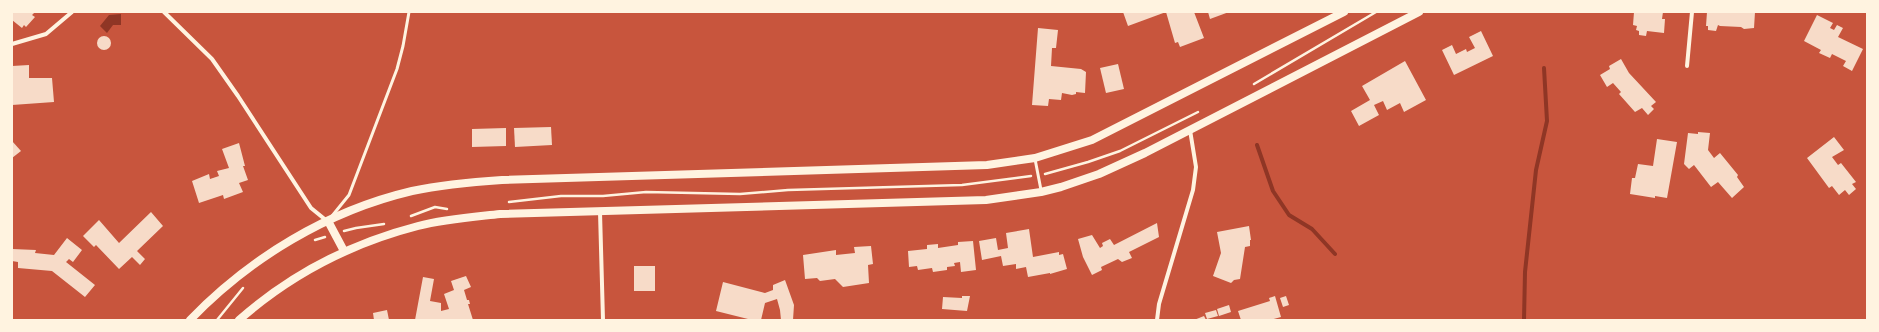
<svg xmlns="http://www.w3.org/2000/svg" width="1879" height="332" font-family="Inter,sans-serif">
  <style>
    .water { fill: #8f3625 }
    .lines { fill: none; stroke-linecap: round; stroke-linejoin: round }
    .stream { stroke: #8f3625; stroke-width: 4 }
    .building { fill: #f7dbc8 }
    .path { stroke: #fff3e0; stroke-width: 2.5 }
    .service { stroke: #fff3e0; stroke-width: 3 }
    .minor { stroke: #fff3e0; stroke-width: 4 }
    .secondary { stroke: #fff3e0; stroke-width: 8 }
  </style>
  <rect width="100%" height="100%" fill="#c8553d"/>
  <path class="water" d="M121,14V25H113L107,33L100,26L109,15Z"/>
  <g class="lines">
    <g class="stream">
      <path d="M1257,145L1273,191L1289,215L1312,229L1335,254"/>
      <path d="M1524,320L1525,272L1536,170L1547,121L1544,68"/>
    </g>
  </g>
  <g class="building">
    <path d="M12,12H35L32,15L35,17L26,27L24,25L22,28L12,20Z"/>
    <path d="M1123,12H1194L1204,38L1180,47L1178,42L1175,43L1166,12L1128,26Z"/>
    <path d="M1208,12H1229L1210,19Z"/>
    <path d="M1634,12H1663L1662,19H1665L1664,33L1647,31L1646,36L1639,35V31L1636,30L1637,26L1633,25Z"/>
    <path d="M1707,12H1755L1754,28L1744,29L1741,27L1720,26L1718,25L1716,31L1708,30V26H1706Z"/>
    <path d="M1817,15L1833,23L1830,28L1834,30L1837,25L1843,28L1838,37L1863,49L1852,71L1843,66L1846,61L1832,54L1830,58L1819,53L1821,50L1804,41Z"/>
    <path d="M1038,28L1058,30L1056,48H1052L1051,66L1081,69L1086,72L1085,93L1076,92V94L1072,95L1062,93L1061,100L1049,99L1048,106L1032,105Z"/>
    <path d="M1481,31L1493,56L1454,75L1442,50L1452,45L1456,54L1466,49L1467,52L1475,48L1469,37Z"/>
    <circle cx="104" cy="43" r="7"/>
    <path d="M1621,59L1629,73L1656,102L1651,106L1654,109L1648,115L1642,108L1635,112L1619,94L1621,92L1613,83L1607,87L1600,75L1610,69L1609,66Z"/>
    <path d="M1405,61L1426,100L1404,112L1400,103L1387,110L1383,101L1374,105L1379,115L1359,126L1351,111L1370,100L1362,86Z"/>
    <path d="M1118,64L1124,89L1106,93L1100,68Z"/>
    <path d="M29,65V78H52L54,102L12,105V66Z"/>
    <path d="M551,127L552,145L515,147L514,128Z"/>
    <path d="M506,128V146L472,147V129Z"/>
    <path d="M1698,132L1710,133L1708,150L1714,158L1720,153L1738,175L1737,177L1744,187L1732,198L1718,182L1711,187L1694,165L1689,169L1684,164L1688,133L1698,134Z"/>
    <path d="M1834,137L1844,150L1832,157L1838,165L1841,163L1856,182L1852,184L1856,189L1849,195L1845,190L1839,195L1832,186L1829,188L1807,158Z"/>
    <path d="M1657,139L1677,142L1667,198L1655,196V198L1630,194L1632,178H1635L1638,164L1653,166Z"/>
    <path d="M12,141L21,151L12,158Z"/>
    <path d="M239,143L245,166H243L248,180L239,183L243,192L224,199L223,195L199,203L192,181L209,174L210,179L219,176L217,171L229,168L222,149Z"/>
    <path d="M151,212L163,226L137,251L145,259L140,265L132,257L119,269L96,245L94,247L83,236L99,220L119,243Z"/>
    <path d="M1157,223L1159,237L1129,252L1132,258L1122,262L1118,259L1101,267L1102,270L1092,275L1083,257L1078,239L1092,235L1100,248L1103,246L1102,243L1110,239L1114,245Z"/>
    <path d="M1249,226L1251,240H1250V246L1245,247L1240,279L1234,280L1231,283L1213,276L1221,253L1217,232Z"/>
    <path d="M1029,229L1033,257L1059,252V255L1063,254L1067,269L1050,274V273L1028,277L1026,267L1016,269V264L1003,266L1001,256L982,260L979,241L996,238L998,250L1008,248L1006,233Z"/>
    <path d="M67,238L82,250L73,262L69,259L66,262L95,285L85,297L52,271L18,268V262L12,261V249L36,250L35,253L54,255Z"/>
    <path d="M973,241L976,270L961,272L960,262L954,263L955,266L947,267V270L933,272L932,268L918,270L917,266L909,267L908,251L927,249V245L938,244V248L958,245V242Z"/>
    <path d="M871,246L873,264L868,265L869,283L843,287L835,279L820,281L817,278L805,279L803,255L836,250V255L855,253L854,247Z"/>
    <rect x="634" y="266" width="21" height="25"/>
    <path d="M466,276L471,287L464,290L467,300H469L470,304H468L473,320H415L423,277L434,279L430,301L441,303V311L449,309L444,294L454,290L451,281Z"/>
    <path d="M785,280L794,305L793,320H781L780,310L777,299L765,303L761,320H752L716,311L723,282L765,293L773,290V285Z"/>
    <path d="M962,296H970L967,311L942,309L943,297L962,298Z"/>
    <path d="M1275,296L1281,317L1270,320H1241L1238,311L1270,301L1269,298Z"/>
    <path d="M1286,296L1289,305L1283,307L1280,298Z"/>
    <path d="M1229,305L1231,312L1219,316L1217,309Z"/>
    <path d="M387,310L389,320H374L373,313Z"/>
    <path d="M1216,310L1218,316L1207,319L1205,313Z"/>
    <path d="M1204,316L1206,320H1194Z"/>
  </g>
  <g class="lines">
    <g class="path">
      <path d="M1254,84L1376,12"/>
      <path d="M1045,174L1088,162L1120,151L1198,112"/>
      <path d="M509,202L561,196H603L646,192L740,194L788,190L962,185L1031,176"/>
      <path d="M411,216L435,207L447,209"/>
      <path d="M344,231L356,228L384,224"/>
      <path d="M315,240L325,237"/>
      <path d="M217,320L243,288"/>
    </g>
    <g class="service">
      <path d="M1035,159L1041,190"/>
      <path d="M332,216L349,195L397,69L403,46L409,12"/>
    </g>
    <g class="minor">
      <path d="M164,12L212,59L238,96L311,208L327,221"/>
      <path d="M12,44L46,34L72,12"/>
      <path d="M1687,66L1692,12"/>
      <path d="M600,212L603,320"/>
      <path d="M1157,320L1159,304L1193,190L1196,167L1190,130"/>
    </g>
    <g class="secondary">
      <path d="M328,221L344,251"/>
      <path d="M190,320C250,258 327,211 412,191C441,185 472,182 502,180L987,165L1035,158L1092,140L1344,12"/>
      <path d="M239,320C290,275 352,243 418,226C445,219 473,217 500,214L986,200L1041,192L1061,187L1099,174L1145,153L1419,12"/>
    </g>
  </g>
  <rect width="1879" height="332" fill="none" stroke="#fff3e0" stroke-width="26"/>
</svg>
